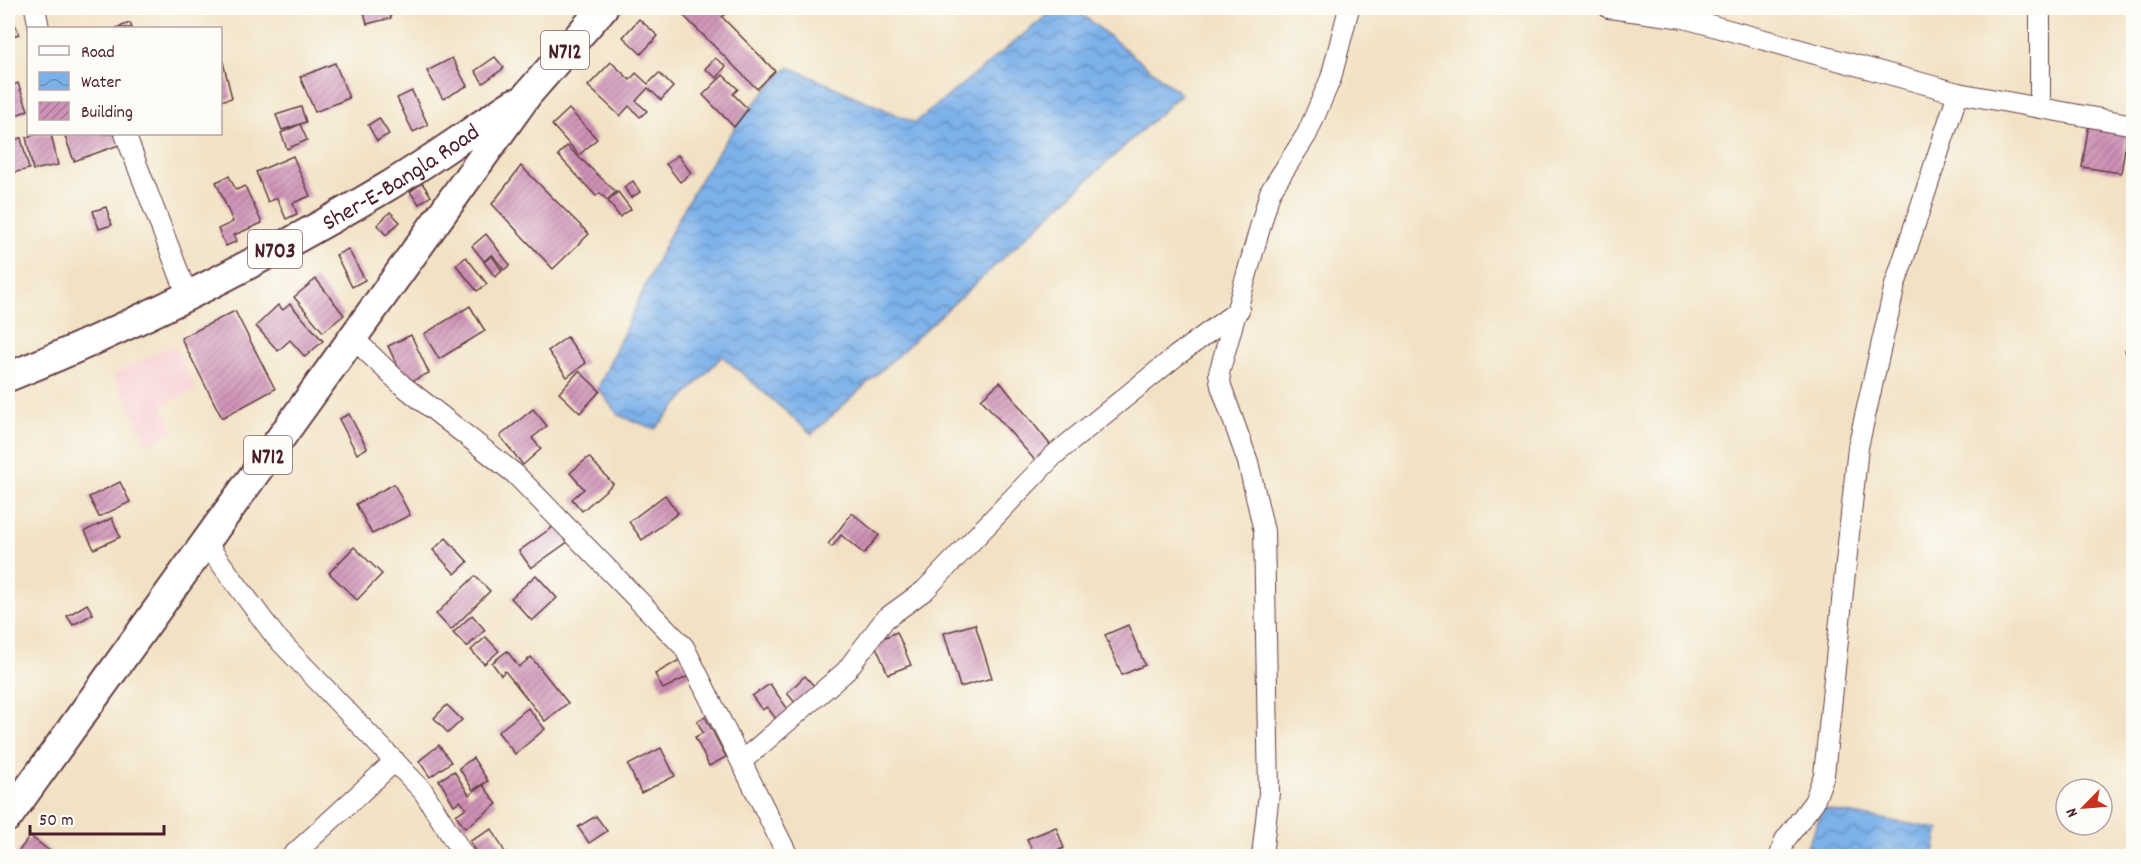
<svg xmlns="http://www.w3.org/2000/svg" width="2141" height="864" font-family="Dekko,sans-serif">
  <style>
    .built { fill: #f7cfd1 }
    .water { fill: url(#water-waves); stroke: #62688a; stroke-width: 1.5 }
    .building { fill: url(#building-hatch) }
    .lines { fill: none; stroke-linecap: round; stroke-linejoin: round }
    .minor-casing { stroke: #633c42; stroke-width: 22 }
    .highway-casing { stroke: #633c42; stroke-width: 32 }
    .minor { stroke: #fff; stroke-width: 20 }
    .highway { stroke: #fff; stroke-width: 28 }
    .labels { text-anchor: middle; stroke-width: 6; stroke-linejoin: round; paint-order: stroke }
    .shield { fill: #fdfcf7; stroke: #806168; stroke-width: 1.5 }
    .shield-label { font-size: 22px; font-weight: bold; fill: #4a1f2b }
    .street-label { font-size: 24px; fill: #4a1f2b; stroke: #fdfcf7 }
  </style>
  <defs>
    <pattern id="water-waves" width="16" height="10" patternUnits="userSpaceOnUse" patternTransform="scale(1.5)"><rect width="16" height="10" fill="#7bb1ea"/><path d="M0 5q4-4 8 0t8 0" fill="none" stroke="#678fbe"/></pattern>
    <pattern id="building-hatch" width="6" height="6" patternUnits="userSpaceOnUse" patternTransform="scale(1.5)"><rect width="6" height="6" fill="#ce91b6"/><path d="M-1 1l2-2M0 6l6-6M5 7l2-2" fill="none" stroke="#a97694"/></pattern>
  </defs>
  <rect width="100%" height="100%" fill="#fdfcf7"/>
  <filter id="ink" filterUnits="userSpaceOnUse"><feTurbulence type="fractalNoise" baseFrequency=".0167" numOctaves="2"/><feDisplacementMap in="SourceGraphic" scale="12" xChannelSelector="R" yChannelSelector="G"/><feConvolveMatrix kernelMatrix="1 2 1 2 8 2 1 2 1" color-interpolation-filters="sRGB"/></filter>
  <filter id="wash" filterUnits="userSpaceOnUse"><feTurbulence type="fractalNoise" baseFrequency=".008" numOctaves="4" result="noise"/><feDisplacementMap in="SourceGraphic" scale="24" xChannelSelector="R" yChannelSelector="G"/><feGaussianBlur stdDeviation="1.35" result="paint"/><feColorMatrix in="noise" values="0 0 0 0 0 0 0 0 0 0 0 0 0 0 0 0 0 1.4 0 .05"/><feComposite in="paint" operator="in"/></filter>
  <g filter="url(#wash)">
    <rect width="100%" height="100%" fill="#f2e2c5"/>
    <path class="built" d="M174,345L196,390L162,406L174,432L147,444L114,374Z"/>
    <g class="water">
      <path d="M1056,8H1074L1181,94L812,434L722,356L655,429L618,415L598,388C651,276 697,153 789,67L915,123Z"/>
      <path d="M1823,809L1939,829L1933,856H1803Z"/>
    </g>
    <g id="blocks">
      <g class="building">
        <path d="M363,8H388L391,18L367,24Z"/>
        <path d="M676,8H731L722,17L775,71L757,89Z"/>
        <path d="M10,13L19,34L8,38V14Z"/>
        <path d="M639,19L658,36L641,54L623,37Z"/>
        <path d="M130,23L132,28H116Z"/>
        <path d="M495,57L504,68L483,83L475,71Z"/>
        <path d="M452,58L467,86L443,99L427,71Z"/>
        <path d="M715,58L726,66L717,78L705,69Z"/>
        <path d="M223,62L232,98L220,101V63Z"/>
        <path d="M611,62L630,80L636,73L648,84L659,73L673,87L661,100L648,88L636,101L647,111L640,117L629,106L620,116L588,86Z"/>
        <path d="M335,63L349,98L315,112L300,77Z"/>
        <path d="M723,75L738,89L733,94L748,109L734,127L703,95Z"/>
        <path d="M13,82L14,85L18,83L28,110L8,119V85Z"/>
        <path d="M412,91L428,125L413,132L397,98Z"/>
        <path d="M301,107L306,122L282,130L276,115Z"/>
        <path d="M569,109L597,139L579,155L552,125Z"/>
        <path d="M379,118L389,134L377,141L368,125Z"/>
        <path d="M2089,123L2128,129L2121,173L2082,167Z"/>
        <path d="M300,124L307,140L287,149L281,133Z"/>
        <path d="M40,134H51L58,165L33,170L26,137Z"/>
        <path d="M64,134H116L119,145L74,161Z"/>
        <path d="M21,138L29,169L8,174V141Z"/>
        <path d="M567,146L616,192L607,200L600,193L596,196L558,155Z"/>
        <path d="M678,155L691,173L680,182L666,164Z"/>
        <path d="M293,156L310,196L293,203L297,214L286,219L277,198L268,202L256,172Z"/>
        <path d="M521,166L589,234L553,269L492,204Z"/>
        <path d="M229,176L236,190L245,186L262,223L234,235L237,241L226,246L218,229L233,222L216,182Z"/>
        <path d="M633,181L640,192L631,198L624,187Z"/>
        <path d="M422,183L431,196L419,204L410,192Z"/>
        <path d="M618,192L631,209L620,217L608,201Z"/>
        <path d="M106,207L112,225L99,229L93,211Z"/>
        <path d="M390,212L400,222L386,235L377,225Z"/>
        <path d="M486,234L510,265L504,270L492,254L484,261L472,246Z"/>
        <path d="M348,249L365,280L352,287L336,255Z"/>
        <path d="M492,256L502,271L495,277L484,262Z"/>
        <path d="M466,257L487,284L477,291L456,265Z"/>
        <path d="M316,279L344,315L323,332L294,297Z"/>
        <path d="M290,304L323,341L305,357L290,340L278,351L256,326L278,305L283,310Z"/>
        <path d="M470,306L485,331L439,359L424,334Z"/>
        <path d="M235,311L275,389L222,418L181,338Z"/>
        <path d="M411,335L429,373L406,384L388,346Z"/>
        <path d="M567,337L586,363L567,377L548,351Z"/>
        <path d="M2134,347V368L2131,369L2125,350Z"/>
        <path d="M579,371L600,391L580,413L559,393Z"/>
        <path d="M1000,382L1056,452L1040,466L981,399Z"/>
        <path d="M533,409L547,426L532,438L541,449L523,465L500,436Z"/>
        <path d="M349,414L367,448L357,454L339,419Z"/>
        <path d="M589,457L613,484L582,511L572,499L584,489L570,473Z"/>
        <path d="M120,482L130,502L99,517L89,497Z"/>
        <path d="M394,484L410,515L372,534L356,504Z"/>
        <path d="M665,495L678,513L642,540L629,522Z"/>
        <path d="M852,513L879,535L864,554L841,535L832,547L828,544Z"/>
        <path d="M112,518L120,537L94,549L85,531Z"/>
        <path d="M557,524L569,541L531,568L519,551Z"/>
        <path d="M446,538L468,562L455,574L433,550Z"/>
        <path d="M354,547L382,574L357,600L329,573Z"/>
        <path d="M536,575L557,598L532,621L511,598Z"/>
        <path d="M475,576L490,591L451,630L436,614Z"/>
        <path d="M87,604L93,614L73,625L67,616Z"/>
        <path d="M472,615L485,630L467,647L453,633Z"/>
        <path d="M975,624L992,678L960,687L944,633Z"/>
        <path d="M1128,625L1145,665L1122,675L1105,635Z"/>
        <path d="M897,632L911,665L888,674L874,642Z"/>
        <path d="M486,637L499,651L484,664L471,650Z"/>
        <path d="M507,651L519,667L531,657L568,703L545,721L505,671L501,675L492,663Z"/>
        <path d="M681,659L691,675L663,689L655,674Z"/>
        <path d="M805,676L815,687L796,704L787,693Z"/>
        <path d="M770,684L792,715L779,723L767,707L762,710L752,696Z"/>
        <path d="M447,705L462,720L448,733L434,718Z"/>
        <path d="M528,708L545,729L515,754L498,732Z"/>
        <path d="M705,717L726,757L709,766L695,737L703,733L697,721Z"/>
        <path d="M439,745L451,762L430,777L419,761Z"/>
        <path d="M661,748L675,776L641,793L628,765Z"/>
        <path d="M473,758L488,781L473,790L459,768Z"/>
        <path d="M454,771L469,795L483,785L497,804L465,828L456,815L466,808L460,801L454,805L439,780Z"/>
        <path d="M596,816L607,831L589,843L578,827Z"/>
        <path d="M1056,827L1064,848L1045,856H1035L1027,839Z"/>
        <path d="M492,829L507,856H478L470,841Z"/>
        <path d="M30,836L51,852L47,856H15Z"/>
      </g>
    </g>
  </g>
  <g filter="url(#ink)">
    <use href="#blocks" fill-opacity="0" stroke="#633c42" stroke-width="1.5"/>
    <g class="lines">
      <g class="minor-casing">
        <g id="minor">
          <path d="M35,8L39,28"/>
          <path d="M1609,8L1684,18L1958,93L2134,125"/>
          <path d="M2040,8V108"/>
          <path d="M125,134L187,294"/>
          <path d="M353,338L402,385L515,474L684,647L788,856"/>
          <path d="M205,542L275,636L423,791L464,856"/>
          <path d="M742,761L846,671L885,619L925,590L1054,455L1176,356L1239,310"/>
          <path d="M292,856L395,761"/>
          <path d="M1262,856L1269,793L1264,531L1248,462L1221,386L1219,373L1270,192L1307,134L1331,78L1349,8"/>
          <path d="M1780,856L1785,840L1814,802L1824,775L1858,447L1895,285L1958,93"/>
        </g>
      </g>
      <g class="highway-casing">
        <g id="highway">
          <path id="s1" d="M8,377C137,325 265,259 385,188C429,162 471,131 514,103"/>
          <path d="M8,817L528,94L603,8"/>
        </g>
      </g>
      <use href="#minor" class="minor"/>
      <use href="#highway" class="highway"/>
    </g>
  </g>
  <g class="labels">
    <g class="shield">
      <rect x="541" y="31" width="48" height="38" rx="4.5"/>
      <rect x="248" y="230" width="54" height="38" rx="4.5"/>
      <rect x="244" y="436" width="48" height="38" rx="4.5"/>
    </g>
    <g class="shield-label">
      <text x="565" y="58">N712</text>
      <text x="275" y="257">N703</text>
      <text x="268" y="463">N712</text>
    </g>
    <g class="street-label">
      <text dy="8" stroke="none"><textPath href="#s1" startOffset="441">Sher-E-Bangla Road</textPath></text>
    </g>
  </g>
  <rect width="2141" height="864" fill="none" stroke="#fdfcf7" stroke-width="30"/>
  <rect x="27" y="27" width="195" height="108" fill="#fdfcf7" stroke="#b5a4a5" stroke-width="1.5"/>
  <rect x="39" y="46" width="30" height="9" fill="#ffffff" stroke="#b5a4a5" stroke-width="1.5"/>
  <text x="81" y="57" font-size="18" fill="#4a1f2b">Road</text>
  <rect x="39" y="72" width="30" height="18" fill="url(#water-waves)" stroke="#b5a4a5" stroke-width="1.5"/>
  <text x="81" y="87" font-size="18" fill="#4a1f2b">Water</text>
  <rect x="39" y="102" width="30" height="18" fill="url(#building-hatch)" stroke="#b5a4a5" stroke-width="1.5"/>
  <text x="81" y="117" font-size="18" fill="#4a1f2b">Building</text>
  <g transform="translate(2084 807) rotate(245)"><circle r="28" fill="#fdfcf7" stroke="#b5a4a5" stroke-width="1.5"/>
  <path d="M0-4.5L10 22L0 15L-10 22Z" fill="#c8321e"/>
  <text y="-9" font-size="16" font-weight="bold" text-anchor="middle" fill="#4a1f2b">N</text>
  </g>
  <path d="M30 825v9h134v-9" fill="none" stroke="#4a1f2b" stroke-width="3"/>
  <text x="39" y="825" font-size="18" fill="#4a1f2b" stroke="#fdfcf7" stroke-width="4.5" paint-order="stroke">50 m</text>
</svg>
